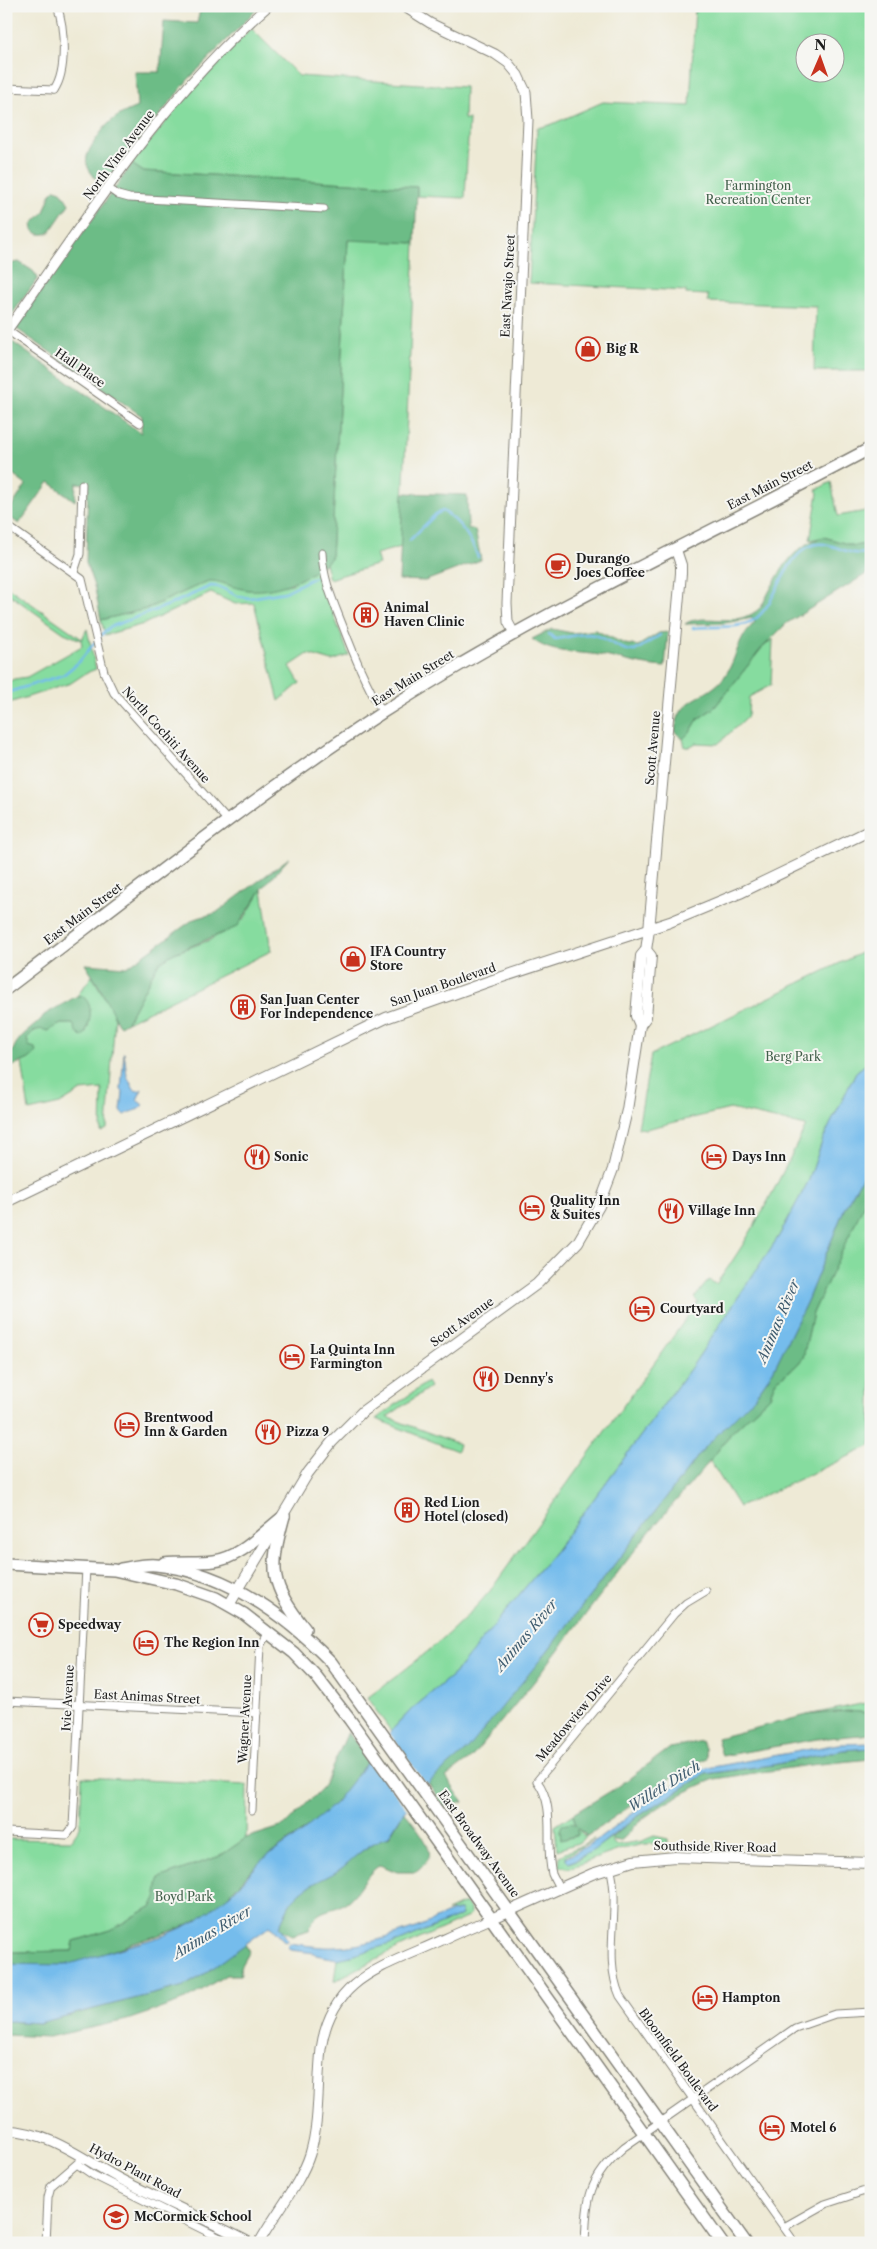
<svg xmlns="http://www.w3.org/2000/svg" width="877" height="2249" font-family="'Libre Caslon Text',serif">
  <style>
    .green { fill: #86dc9f; stroke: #517c5e; fill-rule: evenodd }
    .forest { fill: #6cbc86; stroke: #446c51 }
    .water { fill: #74bcec; stroke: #486c84 }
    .pier { fill: #eeead6 }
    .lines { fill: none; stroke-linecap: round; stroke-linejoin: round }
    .stream { stroke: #74bcec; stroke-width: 2.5 }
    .minor-casing { stroke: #858379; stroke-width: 9 }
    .tertiary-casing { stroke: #858379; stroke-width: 11 }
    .secondary-casing { stroke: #858379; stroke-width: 12 }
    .primary-casing { stroke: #858379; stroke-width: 14 }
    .minor { stroke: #fff; stroke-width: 7 }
    .tertiary { stroke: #fff; stroke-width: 9 }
    .secondary { stroke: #fff; stroke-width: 10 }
    .primary { stroke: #fff; stroke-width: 11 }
    .labels { text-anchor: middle; stroke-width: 4; stroke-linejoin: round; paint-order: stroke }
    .street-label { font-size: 12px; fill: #1c1c1c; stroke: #f6f6f2 }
    .park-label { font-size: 12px; fill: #415f4a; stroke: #f6f6f2 }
    .poi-label { font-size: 12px; font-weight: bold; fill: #1c1c1c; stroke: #f6f6f2; text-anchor: start }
    .water-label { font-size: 14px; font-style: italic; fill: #3f5c6f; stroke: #f6f6f2 }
  </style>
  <rect width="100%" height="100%" fill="#f6f6f2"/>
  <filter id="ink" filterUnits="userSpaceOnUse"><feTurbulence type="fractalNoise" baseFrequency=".02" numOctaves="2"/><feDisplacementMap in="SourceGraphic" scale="10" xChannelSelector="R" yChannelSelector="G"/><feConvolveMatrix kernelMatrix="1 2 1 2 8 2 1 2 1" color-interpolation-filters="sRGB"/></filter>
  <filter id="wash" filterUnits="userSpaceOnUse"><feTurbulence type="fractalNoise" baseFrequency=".0096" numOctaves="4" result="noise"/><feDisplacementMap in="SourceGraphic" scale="20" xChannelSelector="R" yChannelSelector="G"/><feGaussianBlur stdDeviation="1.12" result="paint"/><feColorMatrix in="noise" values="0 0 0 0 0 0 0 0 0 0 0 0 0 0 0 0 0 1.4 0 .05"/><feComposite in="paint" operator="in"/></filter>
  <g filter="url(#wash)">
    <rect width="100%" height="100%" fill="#eeead6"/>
    <g class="green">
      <path d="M695,6H871V371H814L816,306L708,302V295L686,294V291L529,283L537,128L550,125L603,102L690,106ZM804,42H834V72H804Z"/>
      <path d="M251,28L299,76L465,87L464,119H469L465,198L417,196V187L142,171L132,164L191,90Z"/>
      <path d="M348,239L415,243L401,547L376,554L379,564L329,579L325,563L331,558Z"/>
      <path d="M831,482L838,516L871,510V543L854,546L824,537L810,540L818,493L816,490Z"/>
      <path d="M316,568L349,655L332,661L308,654L290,666L300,683L279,701L254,603L235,604L211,593L144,624L105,635L101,620L146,609L208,581L214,580L248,590L292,584Z"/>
      <path d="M6,586L82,639L87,629L96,669L86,673L71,683L9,703L6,707V683L14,679L27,677L82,646L81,640L64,633L6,592Z"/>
      <path d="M773,639L771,685L749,697L748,716L718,744L696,743L689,747H685L683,739L691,731L698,719L714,708L761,649Z"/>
      <path d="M262,889L271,951L127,1022L158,964L172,954L210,940L244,919Z"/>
      <path d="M871,948V1060L856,1072L823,1139L809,1180L779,1236L693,1365L556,1550L454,1674L412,1709L391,1731L367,1698C411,1666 455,1632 490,1591L698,1302L694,1298L709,1280L716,1284C753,1235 779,1180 806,1126L730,1109L646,1129L638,1128L651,1055Z"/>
      <path d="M92,976L115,1015L107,1129L101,1132L102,1089L81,1091L60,1104L29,1111L22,1062L29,1059V1046L26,1039C32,1031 38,1027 48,1030L61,1024H73L76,1027L88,1028L90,1012L83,996H77Z"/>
      <path d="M871,1197V1446L739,1507L710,1461L731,1433L770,1396L775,1382L796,1366L803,1358L813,1313L865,1201Z"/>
      <path d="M427,1382L430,1387L387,1417L459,1444L457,1451L376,1419Z"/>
      <path d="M871,1702V1713L847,1711L807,1715Z"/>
      <path d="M82,1777L247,1785L246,1838L220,1856L159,1878L157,1896L152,1906L111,1930L74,1941L72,1951L14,1952L6,1949V1839L71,1840L80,1827Z"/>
      <path d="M573,1814L576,1827L560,1830L561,1840L576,1836L577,1828L583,1835L587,1836L578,1843L557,1850L555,1826Z"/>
      <path d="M654,1836L668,1839V1843L644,1844L622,1849L569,1868L560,1867L559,1856L594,1839L566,1856V1860L569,1863L579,1859L612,1837L613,1843L616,1845L642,1841Z"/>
      <path d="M462,1904H467L471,1909V1914L468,1917L384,1955L334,1981L337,1959L400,1941L462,1915L460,1910L447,1911Z"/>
    </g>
    <g class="forest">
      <path d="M201,6H260L187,81L108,180L96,179C83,164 84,157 95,141C108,121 115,116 137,107L135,72H160L164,21L197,23Z"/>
      <path d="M132,164L142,171L417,187L415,243L348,240L331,558C310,579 271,595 242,589C230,587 220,580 208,581L146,609L101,620L95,589L86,563L88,484L76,483L75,501L49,482L19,524L6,515L26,485L6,470V341H11L141,433L142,416L17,329L16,326Z"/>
      <path d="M55,189L61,191L69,204L49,233C43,235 37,235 33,230L32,224L44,212L51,193Z"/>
      <path d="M19,262L33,271L38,278L10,317H6V269L13,263Z"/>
      <path d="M403,493L467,495L468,528L475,530L481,560L425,581L399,580Z"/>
      <path d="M824,537L854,546L871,543V571L787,623L761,649L714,708L698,719L691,731L683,739L675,732C679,698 698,702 719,683C733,670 735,649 745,634C747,630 752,626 755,622L752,618L725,623L685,624C703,611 737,631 761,607C776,579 790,545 824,537Z"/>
      <path d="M552,629L572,633L595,630L625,644L638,646L659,633L668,632L665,667C642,666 622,659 599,655C576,651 552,655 532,639Z"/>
      <path d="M289,858L262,889L237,927L172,954L158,964L127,1022L120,1026L118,1024L100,988L85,964L127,967L194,919L216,913Z"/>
      <path d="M77,996H82C95,1004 90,1022 85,1034L81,1037L77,1033L73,1024H61L48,1031C38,1027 32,1031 27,1039L29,1046L35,1048L37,1052L29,1059L6,1069V1057C14,1053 13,1047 18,1041C25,1031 38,1025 44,1015Z"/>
      <path d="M871,1162V1197L865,1202L813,1313L803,1358L796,1366L775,1382L770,1396L731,1433L710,1461L645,1537L533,1683L471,1758L446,1777L463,1802L445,1807L428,1783L545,1654L705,1447L754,1398L773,1371L807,1301L845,1207Z"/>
      <path d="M847,1711L871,1713V1734L817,1739L722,1756L717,1738L807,1715Z"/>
      <path d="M348,1732L368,1760C358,1775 347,1790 335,1803C315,1825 288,1840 264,1859C245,1874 232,1895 213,1910C185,1930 156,1935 125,1946C105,1953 85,1963 63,1965C45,1967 25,1965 6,1964V1949L14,1952L72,1951L74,1941L111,1930L152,1906L157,1896L159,1878L220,1856L246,1838L284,1826L324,1786Z"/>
      <path d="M701,1741L705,1748L707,1758L678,1773L587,1836L577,1828V1835L561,1840L560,1830L562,1825L572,1823L576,1826L573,1814L619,1786L670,1748Z"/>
      <path d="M871,1748V1759L810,1765L715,1779C691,1788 659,1805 639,1822C632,1828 628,1836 620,1841L613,1840L612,1837L632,1820L705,1774L772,1765L843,1750Z"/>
      <path d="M404,1811C411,1821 433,1845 429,1857C427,1863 420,1868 415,1872H397L380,1865C365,1874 359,1894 345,1903C329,1914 317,1906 309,1930L292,1935L283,1931L279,1926L292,1900L300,1892L315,1881L342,1868L350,1859L380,1839L389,1837Z"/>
      <path d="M245,1944L249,1951L240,1967L241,1975H226L186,2000L127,2020L48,2037L6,2035V2021L39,2023L184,1986L202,1976Z"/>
    </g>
    <g class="water">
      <path d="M124,1052L127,1076L134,1090L139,1091L142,1089L137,1100L143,1105L139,1109L124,1115L121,1111L123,1092L121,1090Z"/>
      <path d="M871,1060V1162L845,1207L807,1301L773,1371L754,1398L705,1447L545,1654L468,1749L428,1783L404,1811L388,1837C370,1842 357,1855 343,1867C328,1879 309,1882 294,1899C288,1905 284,1918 279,1926L288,1940L285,1942L270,1926L202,1976L184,1986L39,2023L6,2021V1964L65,1965L166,1935L196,1921L231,1894L262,1860L301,1833L335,1803L391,1731L412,1709L454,1674L556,1550L693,1365L779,1236L809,1180L823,1139L856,1072Z"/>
      <path d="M871,1743V1748L843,1750L772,1765L705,1774L632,1820L594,1850L569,1863L566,1860V1858L600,1838L653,1798L702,1769L838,1744Z"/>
      <path d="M460,1910L462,1915L400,1941L347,1957L337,1959L316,1955L314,1953L290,1950L287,1945L290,1943C304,1945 322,1948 336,1947C363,1946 393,1936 418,1927C433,1922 444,1912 460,1910Z"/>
    </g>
    <path class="pier" d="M388,1731L428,1787L408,1810L368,1756Z"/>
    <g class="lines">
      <g class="stream">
        <path d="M410,540L436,514L443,511C462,523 470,538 478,557"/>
        <path d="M693,628C711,625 733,630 750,622C775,611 781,562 808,547C830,535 845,560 871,552"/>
        <path d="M549,634L555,639C567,638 583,632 594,635C609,639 619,651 635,651L660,635"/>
        <path d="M98,638L110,627L169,605L211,586L220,587L237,596L249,598L285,592L315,577"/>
        <path d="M6,693L63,675L79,662L95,642"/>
      </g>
    </g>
  </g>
  <g filter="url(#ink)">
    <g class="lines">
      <g class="minor-casing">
        <g id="minor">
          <path d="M6,88L54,90"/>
          <path d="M54,90C67,72 65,27 57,6"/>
          <path d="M108,188L118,195L129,198L324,209"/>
          <path d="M7,330L140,423"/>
          <path d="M6,525L82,579L104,672L114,693L228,821"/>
          <path d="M322,553C323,579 333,601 342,624C354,655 366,685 383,713"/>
          <path d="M74,572L80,554L82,484"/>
          <path d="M6,1701L257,1713"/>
          <path d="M252,1810L260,1646L268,1632"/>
          <path d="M6,1832L67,1835L73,1827L86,1568"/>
          <path d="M610,1867C622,1909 602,1955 620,1996L795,2243"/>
          <path d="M559,1888C557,1883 554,1879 552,1874C544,1844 557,1807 537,1781L674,1614L686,1603L706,1591"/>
          <path d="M77,2164L93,2175L220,2238"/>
          <path d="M784,2227L825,2204L871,2189"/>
          <path d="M46,2243L48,2197L51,2186L79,2162"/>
          <path d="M585,2243C587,2197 588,2179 624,2147L795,2028L835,2014L871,2012"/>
        </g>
      </g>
      <g class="tertiary-casing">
        <g id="tertiary">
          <path d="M403,6L430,23L495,54L508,63L518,75L526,92L528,120L507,603L508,622L515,635"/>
          <path d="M6,332C86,219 162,98 268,6"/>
          <path d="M6,2130C52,2132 85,2161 124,2181C166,2202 209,2221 251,2243"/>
          <path d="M259,2243C274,2215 301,2183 310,2154C320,2121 317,2084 321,2049C330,1986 370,1971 422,1949C445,1939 468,1928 491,1919"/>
        </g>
      </g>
      <g class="secondary-casing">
        <g id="secondary">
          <path d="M640,1025L636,1016L641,956L646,950L649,930L681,573V565L676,550"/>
          <path d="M6,1202L386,1018L487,982L670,922L740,893L871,830"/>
          <path d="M229,1605L308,1473L332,1442L363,1411L537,1284L578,1242L599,1206L613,1169L627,1110L640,1025L646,1017L651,956L646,950"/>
          <path d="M491,1919L592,1874L633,1861L675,1857L871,1863"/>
        </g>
      </g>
      <g class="primary-casing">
        <g id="primary">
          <path d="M6,989C130,895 253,797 383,712C538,612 708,535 871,448"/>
          <path d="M284,1516C269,1570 270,1584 305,1629"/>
          <path d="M164,1563C180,1561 197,1563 214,1561C241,1558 263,1532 284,1516"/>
          <path d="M6,1564L114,1570L176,1584L216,1598L244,1614L294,1653L316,1676L350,1720L722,2243"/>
          <path d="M121,1569C132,1567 145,1564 156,1565C225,1571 284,1614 331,1662L746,2243"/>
        </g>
      </g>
      <use href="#minor" class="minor"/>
      <use href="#tertiary" class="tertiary"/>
      <use href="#secondary" class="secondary"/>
      <use href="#primary" class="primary"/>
    </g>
  </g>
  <defs>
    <g id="shop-ring" transform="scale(1.25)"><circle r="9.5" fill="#f6f6f2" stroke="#c8321e" stroke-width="1.5"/><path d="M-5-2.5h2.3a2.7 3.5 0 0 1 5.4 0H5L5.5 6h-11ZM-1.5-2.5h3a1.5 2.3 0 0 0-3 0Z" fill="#c8321e"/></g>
    <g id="cafe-ring" transform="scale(1.25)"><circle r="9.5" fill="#f6f6f2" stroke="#c8321e" stroke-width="1.5"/><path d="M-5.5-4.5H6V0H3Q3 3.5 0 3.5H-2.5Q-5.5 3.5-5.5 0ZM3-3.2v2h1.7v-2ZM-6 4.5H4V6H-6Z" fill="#c8321e"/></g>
    <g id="building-ring" transform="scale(1.25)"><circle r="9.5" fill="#f6f6f2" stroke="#c8321e" stroke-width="1.5"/><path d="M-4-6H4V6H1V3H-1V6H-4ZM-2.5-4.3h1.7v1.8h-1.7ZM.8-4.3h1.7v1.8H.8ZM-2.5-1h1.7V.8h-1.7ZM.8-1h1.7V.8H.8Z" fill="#c8321e"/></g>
    <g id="restaurant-ring" transform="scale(1.25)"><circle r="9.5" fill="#f6f6f2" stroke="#c8321e" stroke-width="1.5"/><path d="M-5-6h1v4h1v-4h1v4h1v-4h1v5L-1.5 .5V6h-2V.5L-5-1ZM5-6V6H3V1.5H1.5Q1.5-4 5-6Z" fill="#c8321e"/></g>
    <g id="hotel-ring" transform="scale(1.25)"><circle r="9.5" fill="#f6f6f2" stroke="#c8321e" stroke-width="1.5"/><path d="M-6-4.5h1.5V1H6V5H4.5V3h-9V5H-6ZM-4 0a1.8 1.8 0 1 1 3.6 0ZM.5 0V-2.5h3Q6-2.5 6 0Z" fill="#c8321e"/></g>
    <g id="supermarket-ring" transform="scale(1.25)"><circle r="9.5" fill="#f6f6f2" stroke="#c8321e" stroke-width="1.5"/><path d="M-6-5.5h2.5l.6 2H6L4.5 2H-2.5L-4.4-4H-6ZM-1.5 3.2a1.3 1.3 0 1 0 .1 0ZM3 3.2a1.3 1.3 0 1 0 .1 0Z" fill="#c8321e"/></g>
    <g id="school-ring" transform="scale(1.25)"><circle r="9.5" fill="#f6f6f2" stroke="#c8321e" stroke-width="1.5"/><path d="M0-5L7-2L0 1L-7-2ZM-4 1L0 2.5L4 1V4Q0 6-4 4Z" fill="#c8321e"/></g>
  </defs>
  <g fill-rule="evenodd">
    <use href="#shop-ring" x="588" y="349"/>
    <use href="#cafe-ring" x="558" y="566"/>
    <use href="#building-ring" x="366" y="615"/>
    <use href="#shop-ring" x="353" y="959"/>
    <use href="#building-ring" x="243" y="1007"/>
    <use href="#restaurant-ring" x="257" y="1157"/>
    <use href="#hotel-ring" x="714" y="1157"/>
    <use href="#hotel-ring" x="532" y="1208"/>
    <use href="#restaurant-ring" x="671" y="1211"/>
    <use href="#hotel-ring" x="642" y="1309"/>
    <use href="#hotel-ring" x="292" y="1357"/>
    <use href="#restaurant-ring" x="486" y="1379"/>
    <use href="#hotel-ring" x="127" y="1425"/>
    <use href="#restaurant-ring" x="268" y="1432"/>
    <use href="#building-ring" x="407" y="1510"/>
    <use href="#supermarket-ring" x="41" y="1625"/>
    <use href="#hotel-ring" x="146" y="1643"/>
    <use href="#hotel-ring" x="705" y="1998"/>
    <use href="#hotel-ring" x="772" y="2128"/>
    <use href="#school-ring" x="116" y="2217"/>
  </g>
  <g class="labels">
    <g class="street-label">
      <text transform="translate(119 155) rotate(-53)" y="4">North Vine Avenue</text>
      <text transform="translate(508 286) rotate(-87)" y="4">East Navajo Street</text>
      <text transform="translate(80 368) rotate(35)" y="4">Hall Place</text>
      <text transform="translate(770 485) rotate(-27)" y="4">East Main Street</text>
      <text transform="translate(413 678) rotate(-32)" y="4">East Main Street</text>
      <text transform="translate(166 735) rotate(48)" y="4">North Cochiti Avenue</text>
      <text transform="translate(653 748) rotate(-85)" y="4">Scott Avenue</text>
      <text transform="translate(83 914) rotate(-37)" y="4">East Main Street</text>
      <text transform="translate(443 985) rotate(-19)" y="4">San Juan Boulevard</text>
      <text transform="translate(462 1322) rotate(-36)" y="4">Scott Avenue</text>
      <text transform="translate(147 1697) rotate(3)" y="4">East Animas Street</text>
      <text transform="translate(68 1698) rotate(-87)" y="4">Ivie Avenue</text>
      <text transform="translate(574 1718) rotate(-50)" y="4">Meadowview Drive</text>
      <text transform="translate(245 1719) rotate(-87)" y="4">Wagner Avenue</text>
      <text transform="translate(479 1844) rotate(54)" y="4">East Broadway Avenue</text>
      <text transform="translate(715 1847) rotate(1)" y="4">Southside River Road</text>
      <text transform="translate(678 2060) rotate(54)" y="4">Bloomfield Boulevard</text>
      <text transform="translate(135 2171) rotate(28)" y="4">Hydro Plant Road</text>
    </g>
    <g class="park-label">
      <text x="758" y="190">Farmington<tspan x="758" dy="14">Recreation Center</tspan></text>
      <text x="793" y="1061">Berg Park</text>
      <text x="184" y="1901">Boyd Park</text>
    </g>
    <g class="poi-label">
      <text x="606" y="353">Big R</text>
      <text x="576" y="563">Durango<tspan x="576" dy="14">Joes Coffee</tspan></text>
      <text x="384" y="612">Animal<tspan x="384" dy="14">Haven Clinic</tspan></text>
      <text x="370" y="956">IFA Country<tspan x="370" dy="14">Store</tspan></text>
      <text x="260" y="1004">San Juan Center<tspan x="260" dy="14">For Independence</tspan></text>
      <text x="274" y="1161">Sonic</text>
      <text x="732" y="1161">Days Inn</text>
      <text x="550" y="1205">Quality Inn<tspan x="550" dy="14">&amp; Suites</tspan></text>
      <text x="688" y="1215">Village Inn</text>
      <text x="660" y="1313">Courtyard</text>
      <text x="310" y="1354">La Quinta Inn<tspan x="310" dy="14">Farmington</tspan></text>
      <text x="504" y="1383">Denny's</text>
      <text x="144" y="1422">Brentwood<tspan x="144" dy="14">Inn &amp; Garden</tspan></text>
      <text x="286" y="1436">Pizza 9</text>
      <text x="424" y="1507">Red Lion<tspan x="424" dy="14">Hotel (closed)</tspan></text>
      <text x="58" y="1629">Speedway</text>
      <text x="164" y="1647">The Region Inn</text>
      <text x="722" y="2002">Hampton</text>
      <text x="790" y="2132">Motel 6</text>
      <text x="134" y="2221">McCormick School</text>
    </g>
    <g class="water-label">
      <text transform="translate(778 1321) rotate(-67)" y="5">Animas River</text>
      <text transform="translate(526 1635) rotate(-50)" y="5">Animas River</text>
      <text transform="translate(664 1786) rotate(-32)" y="5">Willett Ditch</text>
      <text transform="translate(212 1932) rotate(-31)" y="5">Animas River</text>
    </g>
  </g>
  <rect width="877" height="2249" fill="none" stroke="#f6f6f2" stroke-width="25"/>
  <g transform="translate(820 58) rotate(2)"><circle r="24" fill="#f6f6f2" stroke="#9f9f9c"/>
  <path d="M0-4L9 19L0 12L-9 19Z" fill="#c8321e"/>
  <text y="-8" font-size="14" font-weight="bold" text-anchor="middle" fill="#1c1c1c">N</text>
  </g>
</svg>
